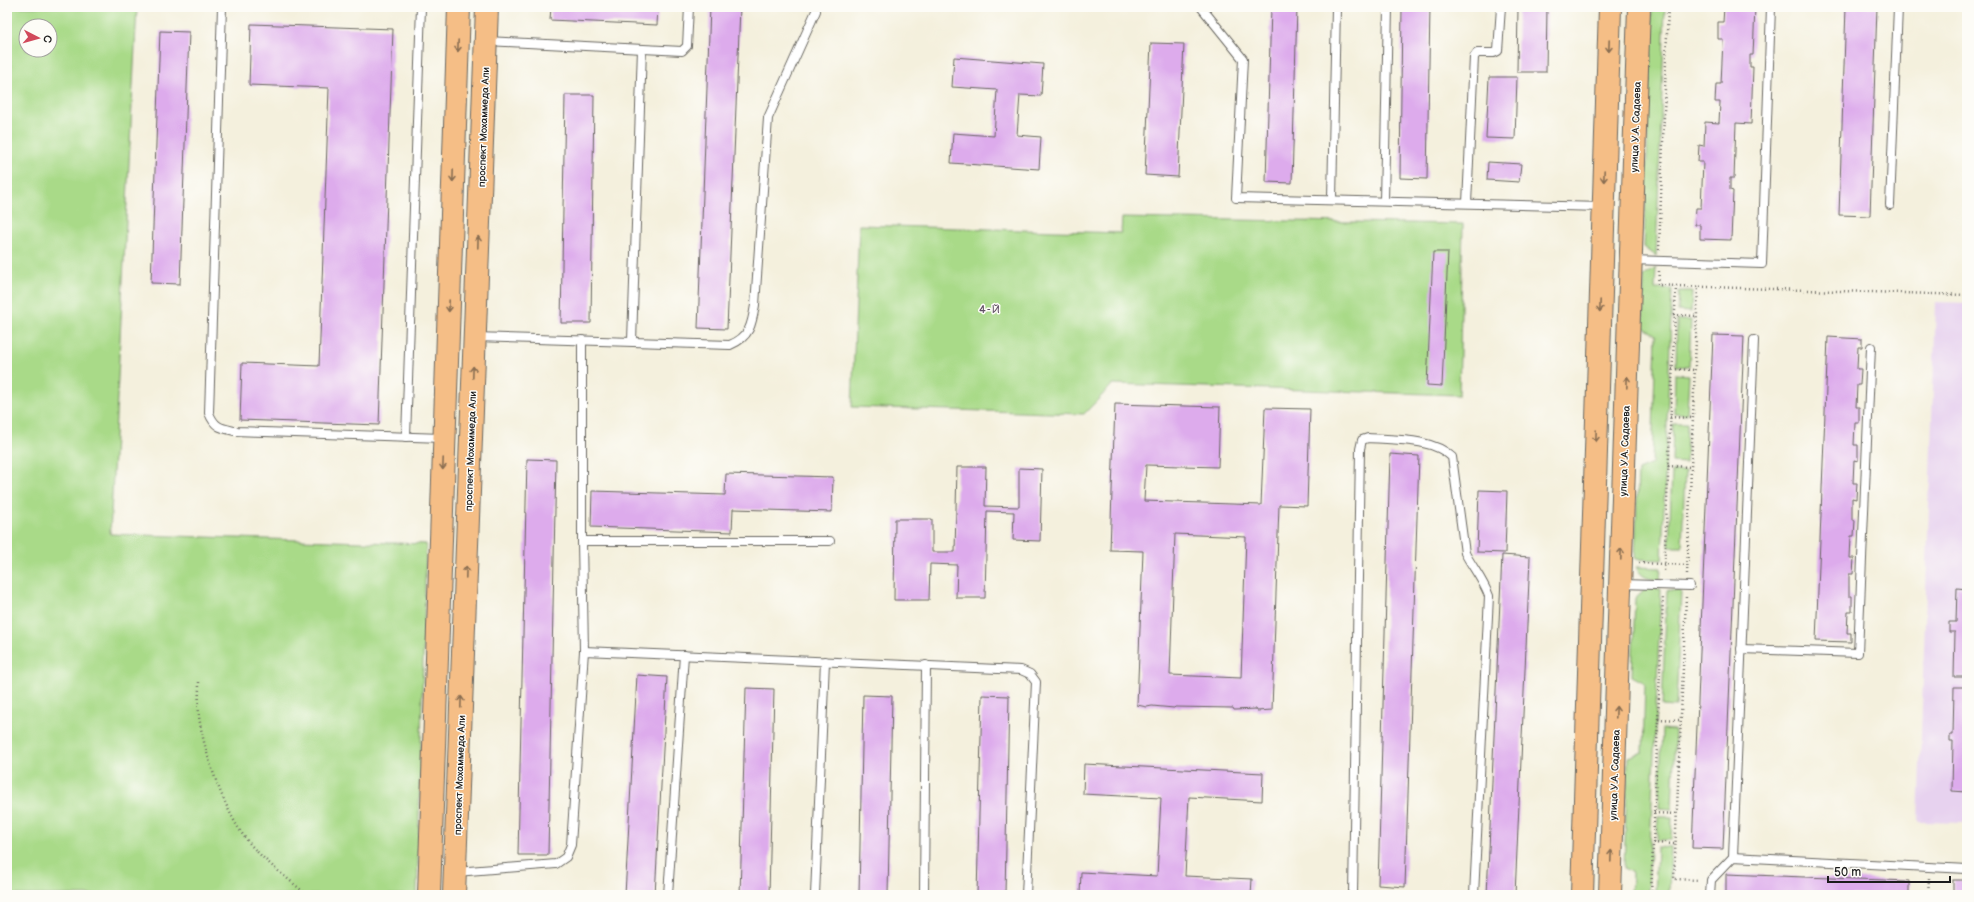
<svg xmlns="http://www.w3.org/2000/svg" width="1974" height="902" font-family="'Balsamiq Sans',sans-serif">
  <style>
    .built { fill: #e7d2ef }
    .green { fill: #a9da88; stroke: #627b52; fill-rule: evenodd }
    .building { fill: #ddabec; fill-rule: evenodd }
    .lines { fill: none; stroke-linecap: round; stroke-linejoin: round }
    .service-casing { stroke: #686660; stroke-width: 10 }
    .primary-casing { stroke: #686660; stroke-width: 24 }
    .path { stroke: #686660; stroke-width: 2.5; stroke-dasharray: 1 3; stroke-linecap: butt }
    .service { stroke: #fff; stroke-width: 8 }
    .primary { stroke: #f5be86; stroke-width: 22 }
    .oneway { stroke: #886d51 }
    .labels { text-anchor: middle; stroke-width: 3; stroke-linejoin: round; paint-order: stroke }
    .street-label { font-size: 10px; fill: #1c1c1c; stroke: #fdfcf7 }
    .neighbourhood-label { font-size: 11px; letter-spacing: 1px; fill: #604e65; stroke: #fdfcf7 }
  </style>
  <rect width="100%" height="100%" fill="#fdfcf7"/>
  <filter id="ink" filterUnits="userSpaceOnUse"><feTurbulence type="fractalNoise" baseFrequency=".025" numOctaves="2"/><feDisplacementMap in="SourceGraphic" scale="8" xChannelSelector="R" yChannelSelector="G"/><feConvolveMatrix kernelMatrix="1 2 1 2 8 2 1 2 1" color-interpolation-filters="sRGB"/></filter>
  <filter id="wash" filterUnits="userSpaceOnUse"><feTurbulence type="fractalNoise" baseFrequency=".012" numOctaves="4" result="noise"/><feDisplacementMap in="SourceGraphic" scale="16" xChannelSelector="R" yChannelSelector="G"/><feGaussianBlur stdDeviation="0.9" result="paint"/><feColorMatrix in="noise" values="0 0 0 0 0 0 0 0 0 0 0 0 0 0 0 0 0 1.4 0 .05"/><feComposite in="paint" operator="in"/></filter>
  <g filter="url(#wash)">
    <rect width="100%" height="100%" fill="#f4f0dd"/>
    <path class="built" d="M1936,302L1967,303V823L1918,822Z"/>
    <g class="green">
      <path d="M7,7H137L110,534L426,544L417,895H7ZM26,26H50V50H26Z"/>
      <path d="M1652,7H1665L1656,256L1644,247Z"/>
      <path d="M1122,218L1463,224L1459,395L1113,384L1084,414L852,407L859,225L1121,233Z"/>
      <path d="M1656,268L1655,289H1672L1662,560L1635,559L1638,470L1652,464L1656,335L1643,327L1644,276Z"/>
      <path d="M1679,291H1692L1691,312L1678,311Z"/>
      <path d="M1677,320H1691L1689,367L1676,366Z"/>
      <path d="M1675,374L1689,375L1687,414L1674,413Z"/>
      <path d="M1673,423H1687L1686,463L1672,462Z"/>
      <path d="M1672,471H1685L1682,547H1669Z"/>
      <path d="M1636,567L1661,568L1660,580C1648,579 1642,578 1636,567Z"/>
      <path d="M1646,588L1661,589L1648,895H1631L1632,873L1624,868L1628,757L1643,752L1645,683L1632,676L1635,598Z"/>
      <path d="M1667,590L1681,591L1676,707L1662,706Z"/>
      <path d="M1662,729L1675,730L1672,809L1659,808Z"/>
      <path d="M1658,817H1672L1671,840H1657Z"/>
      <path d="M1657,847L1671,848L1669,895H1655Z"/>
    </g>
    <g id="blocks">
      <g class="building">
        <path d="M551,7H658L657,25L550,20Z"/>
        <path d="M710,7H740L727,329L698,328Z"/>
        <path d="M1271,7H1297L1292,183L1266,182Z"/>
        <path d="M1402,7H1430L1427,179L1400,178Z"/>
        <path d="M1518,7H1547L1546,72H1517Z"/>
        <path d="M1724,7H1755L1753,55H1750V67H1753L1751,124L1736,123L1734,178H1730V190L1733,191L1731,240L1700,239V225H1695L1696,208H1701L1703,162H1698L1699,145L1704,146L1705,122L1719,123L1720,102H1715L1716,84H1721L1723,39H1718V22H1723Z"/>
        <path d="M1846,7H1877L1870,216L1839,215Z"/>
        <path d="M251,24L393,29L379,425L240,420L242,363L319,366L329,88L249,85Z"/>
        <path d="M160,31L189,32L180,284L151,283Z"/>
        <path d="M1151,43L1184,44L1178,177L1145,175Z"/>
        <path d="M954,57L1043,64L1041,96L1020,95L1017,135L1041,137L1039,169L951,163L953,133L994,136L997,90L952,87Z"/>
        <path d="M1489,77H1517L1515,139L1486,138Z"/>
        <path d="M565,95H594L591,323H561Z"/>
        <path d="M1488,162L1521,164L1519,182L1487,180Z"/>
        <path d="M1433,252H1448L1442,386L1427,385Z"/>
        <path d="M1713,335L1744,336L1723,849L1692,848Z"/>
        <path d="M1828,337L1862,339V347H1858L1857,369H1861L1860,385H1857L1856,407H1859V423H1855L1854,445H1858V461L1854,460L1853,483H1857L1856,499L1852,498V520H1855L1854,536H1851L1850,558H1854L1853,574H1849V596H1852V612H1848L1847,633H1851V642L1816,641Z"/>
        <path d="M1115,404L1220,407L1218,467L1146,465L1144,501L1261,505L1265,408L1310,409L1307,506L1279,505L1272,710L1257,711L1256,709L1234,710L1233,708L1175,707L1174,708L1152,706L1147,707L1137,705L1143,551L1110,550ZM1175,534L1246,537L1241,678L1170,675Z"/>
        <path d="M1390,454L1419,456L1405,887L1378,885Z"/>
        <path d="M527,459L556,460L548,855H518Z"/>
        <path d="M957,467H986L985,506L1019,507V468L1042,469L1040,541L1013,540L1014,512L987,511L985,598H956L957,565L930,564L929,600H894L895,519H932V552H955Z"/>
        <path d="M726,474L833,477L832,512L733,509L732,532L591,527L592,491L725,495Z"/>
        <path d="M1479,490L1507,491L1505,553L1477,552Z"/>
        <path d="M1502,555L1530,557L1515,895H1487Z"/>
        <path d="M1957,588L1967,589V677H1954L1955,632H1949V622H1956Z"/>
        <path d="M637,675L667,677L655,895H625Z"/>
        <path d="M1954,687H1967V792L1952,791L1953,741H1950V735H1953Z"/>
        <path d="M746,688L774,689L769,895H740Z"/>
        <path d="M863,695L892,696L888,895H859Z"/>
        <path d="M982,695L1009,696L1005,895H977Z"/>
        <path d="M1084,764L1263,773L1262,801L1189,797L1185,876L1252,879L1251,895H1080L1081,872L1157,876L1161,798L1083,794Z"/>
        <path d="M1726,874L1909,881V895H1726Z"/>
        <rect x="1953" y="880" width="14" height="15"/>
      </g>
    </g>
  </g>
  <g filter="url(#ink)">
    <use href="#blocks" fill-opacity="0" stroke="#686660" stroke-width="1"/>
    <g class="lines">
      <g class="service-casing">
        <g id="service">
          <path d="M222,7L209,413C215,428 221,428 235,431L443,438"/>
          <path d="M1201,7L1243,59L1236,198L1603,207"/>
          <path d="M487,41L682,51L687,46L689,7"/>
          <path d="M1332,199L1336,7"/>
          <path d="M1384,201L1388,7"/>
          <path d="M1467,203L1474,57L1477,53H1494L1498,51L1501,7"/>
          <path d="M1890,205L1898,7"/>
          <path d="M1631,260L1762,264L1771,7"/>
          <path d="M475,337L730,345C750,337 752,324 755,305L768,118L816,11"/>
          <path d="M632,341L642,49"/>
          <path d="M406,437L421,7"/>
          <path d="M582,541V340"/>
          <path d="M1621,584L1690,586"/>
          <path d="M1741,649L1858,653L1871,347"/>
          <path d="M584,651L582,541H830"/>
          <path d="M1733,857L1754,340"/>
          <path d="M456,872L556,864L566,857L571,845L584,651L1021,670L1030,674L1036,682L1026,895"/>
          <path d="M668,895L684,655"/>
          <path d="M815,895L825,661"/>
          <path d="M924,895L926,665"/>
          <path d="M1353,895L1360,449L1362,440L1368,438C1395,440 1432,438 1452,457L1465,553C1473,568 1483,580 1489,596L1474,895"/>
          <path d="M1710,895L1711,880L1733,857L1967,869"/>
        </g>
      </g>
      <g class="primary-casing">
        <g id="primary">
          <path d="M429,895L459,7"/>
          <path d="M454,895L487,7"/>
          <path d="M1582,895L1610,7"/>
          <path d="M1610,895L1639,7"/>
        </g>
      </g>
      <g class="path">
        <path d="M1659,250L1668,7"/>
        <path d="M1659,271L1658,285L1676,286L1664,573"/>
        <path d="M1676,286L1967,295"/>
        <path d="M1674,315L1697,316"/>
        <path d="M1672,369L1695,370"/>
        <path d="M1670,417L1693,418"/>
        <path d="M1668,466L1691,467"/>
        <path d="M1639,563L1687,565"/>
        <path d="M1687,574L1698,286"/>
        <path d="M1686,597L1674,879L1699,880"/>
        <path d="M199,682C199,693 198,705 199,716C203,749 221,800 239,829C255,855 284,875 307,895"/>
        <path d="M1658,719L1680,720"/>
        <path d="M1654,813L1677,814"/>
        <path d="M1653,843L1675,844"/>
        <path d="M1651,895L1663,596"/>
        <path d="M1928,895L1929,878"/>
      </g>
      <use href="#service" class="service"/>
      <use href="#primary" class="primary"/>
    </g>
    <defs><path id="oneway-shaft" d="M-6 0H5M1.5-3L5.5 0L1.5 3" fill="none" stroke-width="1.6" stroke-linecap="round" stroke-linejoin="round"/></defs>
    <g class="oneway">
      <use href="#oneway-shaft" transform="translate(458 46) rotate(92)"/>
      <use href="#oneway-shaft" transform="translate(1609 46) rotate(92)"/>
      <use href="#oneway-shaft" transform="translate(453 176) rotate(92)"/>
      <use href="#oneway-shaft" transform="translate(1604 176) rotate(92)"/>
      <use href="#oneway-shaft" transform="translate(478 242) rotate(-88)"/>
      <use href="#oneway-shaft" transform="translate(449 306) rotate(92)"/>
      <use href="#oneway-shaft" transform="translate(1600 306) rotate(92)"/>
      <use href="#oneway-shaft" transform="translate(473 372) rotate(-88)"/>
      <use href="#oneway-shaft" transform="translate(1627 382) rotate(-88)"/>
      <use href="#oneway-shaft" transform="translate(1596 436) rotate(92)"/>
      <use href="#oneway-shaft" transform="translate(443 464) rotate(92)"/>
      <use href="#oneway-shaft" transform="translate(1621 554) rotate(-88)"/>
      <use href="#oneway-shaft" transform="translate(466 572) rotate(-88)"/>
      <use href="#oneway-shaft" transform="translate(461 702) rotate(-88)"/>
      <use href="#oneway-shaft" transform="translate(1616 712) rotate(-88)"/>
      <use href="#oneway-shaft" transform="translate(1611 856) rotate(-88)"/>
    </g>
  </g>
  <g class="labels">
    <g class="street-label">
      <text transform="translate(483 127) rotate(-88)" y="4">проспект Мохаммеда Али</text>
      <text transform="translate(1635 127) rotate(-88)" y="4">улица У.А. Садаева</text>
      <text transform="translate(470 451) rotate(-88)" y="4">проспект Мохаммеда Али</text>
      <text transform="translate(1624 451) rotate(-88)" y="4">улица У.А. Садаева</text>
      <text transform="translate(459 775) rotate(-88)" y="4">проспект Мохаммеда Али</text>
      <text transform="translate(1614 775) rotate(-88)" y="4">улица У.А. Садаева</text>
    </g>
    <g class="neighbourhood-label">
      <text x="990" y="313">4-Й</text>
    </g>
  </g>
  <rect width="1974" height="902" fill="none" stroke="#fdfcf7" stroke-width="24"/>
  <g transform="translate(38 38) rotate(96)"><circle r="19" fill="#fdfcf7" stroke="#a3a29f"/>
  <path d="M0-3L7 15L0 10L-7 15Z" fill="#d1495b"/>
  <text y="-6" font-size="11" font-weight="bold" text-anchor="middle" fill="#1c1c1c">С</text>
  </g>
  <path d="M1828 876v6h122v-6" fill="none" stroke="#1c1c1c" stroke-width="2"/>
  <text x="1834" y="876" font-size="12" fill="#1c1c1c" stroke="#fdfcf7" stroke-width="3" paint-order="stroke">50 m</text>
</svg>
